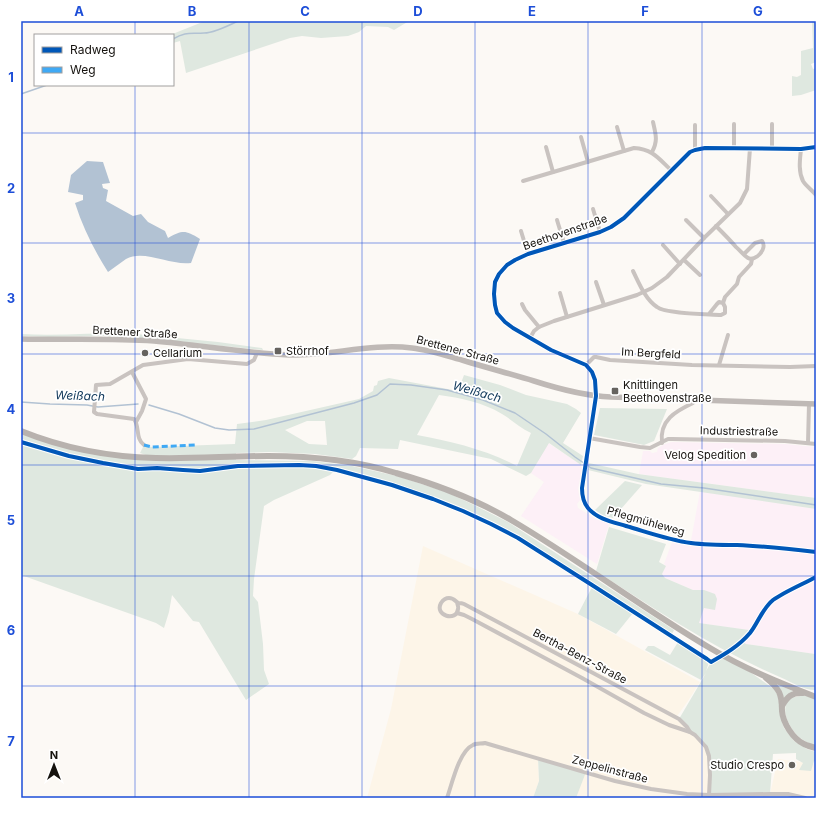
<svg xmlns="http://www.w3.org/2000/svg" width="837" height="819" font-family="Inter,sans-serif">
  <style>
    .built { fill: #fdf5e8 }
    .industrial { fill: #fdf0f7 }
    .green { fill: #dfe8e0; fill-rule: evenodd }
    .water { fill: #b2c2d3 }
    .lines { fill: none; stroke-linecap: round; stroke-linejoin: round }
    .stream { stroke: #b2c2d3; stroke-width: 1.5 }
    .street { stroke: #c9c3c0; stroke-width: 4 }
    .secondary { stroke: #bfb9b6; stroke-width: 5.5 }
    .primary { stroke: #b8b2ae; stroke-width: 6 }
    .quiet { stroke: #3fa9f5; stroke-width: 3; stroke-dasharray: 6 3; stroke-linecap: butt }
    .cycleway-casing { stroke: #fff; stroke-width: 6 }
    .cycleway { stroke: #0057b8; stroke-width: 4 }
    .grid { fill: none; stroke: #1d4ed8; stroke-width: 1; stroke-opacity: 0.55 }
    .poi-dot { fill: #66635f; stroke: #fff; stroke-width: 1.5 }
    .labels { text-anchor: middle; stroke-width: 3.5; stroke-linejoin: round; paint-order: stroke }
    .street-label { font-size: 11px; fill: #15120e; stroke: #fff }
    .poi-label { font-size: 11px; fill: #15120e; stroke: #fff; text-anchor: start }
    .water-label { font-size: 12px; font-style: italic; fill: #0f375a; stroke: #fff }
    .neatline { fill: none; stroke: #1d4ed8; stroke-width: 1.5 }
    .grid-label { font-size: 13px; text-anchor: middle; font-weight: bold; fill: #1d4ed8 }
  </style>
  <rect width="100%" height="100%" fill="#fcf9f5"/>
  <path class="built" d="M423,546L578,614L700,682L688,701L675,719L687,727L770,794L778,759L816,764V798H576L585,772L538,759L539,781L533,798H367L391,709Z"/>
  <g class="industrial">
    <path d="M672,442L785,444L816,447V498L639,474L643,451H650L652,453L657,452L658,448L665,444Z"/>
    <path d="M548,443L581,465L582,468L578,489L580,500L577,504L578,508L594,518L609,524L597,564L521,516L544,482L531,473Z"/>
    <path d="M700,491L816,509L815,654L746,644L739,641L748,630L698,623L704,608V590H693L665,578L662,574L666,566L664,564L672,542L690,546Z"/>
  </g>
  <g class="green">
    <path d="M205,21H409L394,30L388,27L366,26L359,32L348,36L321,38L302,36L290,38L186,73L180,41L173,43V35H170Z"/>
    <path d="M812,21H816V62L811,64L813,69L816,68V90L801,95L792,96V76L797,77L801,75V51L813,48Z"/>
    <path d="M126,333L218,342L262,348L263,350L141,338L103,336L49,337L21,336V334C56,336 91,333 126,333Z"/>
    <path d="M464,375L500,385L526,395L567,404L576,409L581,413L563,443L583,456L581,465L549,443L531,473L526,476L491,459L400,440L398,449L360,448L356,456L352,459L315,454L269,452L236,453V460L313,461L352,466L397,476L446,492L472,504L508,522L674,630L672,634L518,537L491,522L433,498L392,484L334,471L330,475L274,500L264,506L254,579L253,596L258,602L263,644L264,670L269,684L246,700L199,622L193,621L172,595L169,612L164,628L156,623L21,575V436L25,433L78,449L152,457L140,453L144,445L152,447L235,444L237,424L266,420L359,399L373,391L374,386L377,385L378,381L389,378L458,391ZM439,395C461,398 482,402 502,414C512,420 520,428 531,433L517,466C487,450 450,441 417,435ZM307,421H325L327,445L309,444L285,430Z"/>
    <path d="M600,408L667,409L654,441L644,445L594,435Z"/>
    <path d="M589,463L638,474L816,498V509L646,484L588,470Z"/>
    <path d="M625,481L642,485L613,518L602,515L595,510Z"/>
    <path d="M609,527L666,544L659,562L666,566L662,574L665,578L693,590H704L715,594L717,599L715,610L704,608L699,623L749,630L740,640L746,644L815,654L816,653V690C806,691 791,682 782,678C716,650 656,610 596,571Z"/>
    <path d="M593,587L633,613L616,634L578,614L591,589Z"/>
    <path d="M678,642L709,662L706,671L711,662L720,657L728,660L750,672L774,689L778,696L782,722L784,728L794,741L807,749L816,752V762L814,761L811,771L799,770L803,763L796,759V753L773,754L770,794L709,795L710,775L706,747L679,719L706,673L701,680L645,650L648,646H654L670,655Z"/>
    <path d="M776,684L793,691L783,699L781,690Z"/>
    <path d="M800,696H807L816,700V746C810,744 804,741 799,737C791,730 779,710 789,700C791,697 797,697 800,696Z"/>
    <path d="M538,758L586,772L576,798H533L539,781Z"/>
  </g>
  <path class="water" d="M87,161L103,162L110,183L102,184L103,188L108,190L106,201L133,216L141,214L148,222L165,231L168,238C183,230 185,230 200,239L191,263C171,266 144,249 126,259C120,263 114,268 108,272C94,250 83,228 75,203L83,200V195L68,192L71,175Z"/>
  <g class="lines">
    <g class="stream">
      <path d="M173,39C186,31 191,34 204,33C214,33 230,25 238,21"/>
      <path d="M21,94L47,85"/>
      <path d="M21,402L50,404L87,405L98,407L138,404"/>
      <path d="M149,405L179,414L215,428L229,430L254,429L354,403L377,395L390,384L411,385L447,390L483,400L515,413L546,434L575,457L591,468L661,484L704,488L816,505"/>
    </g>
    <g class="street">
      <path d="M695,125V150"/>
      <path d="M617,127L624,151"/>
      <path d="M581,137L588,162"/>
      <path d="M546,147L553,172"/>
      <path d="M816,147L801,149L705,148L695,150L690,152L624,218L611,227L600,232L528,254L515,260L507,265L499,274L495,282L494,294L495,305L497,313L505,322L513,328L551,350L586,365L592,372L595,380L596,396L582,488C582,495 583,502 588,508C597,519 613,522 626,526C647,532 669,540 691,543C706,545 721,545 737,545C763,546 790,549 816,552"/>
      <path d="M734,148V124"/>
      <path d="M772,148V124"/>
      <path d="M801,149C800,159 798,171 803,181C806,186 812,190 816,195"/>
      <path d="M652,152C658,141 656,135 653,122"/>
      <path d="M523,181L634,148C653,149 659,159 671,170"/>
      <path d="M711,196L728,214"/>
      <path d="M593,209L600,232"/>
      <path d="M557,220L564,243"/>
      <path d="M686,220L704,238"/>
      <path d="M716,226C723,233 730,240 736,247C740,250 743,255 748,258C755,262 768,249 762,241L755,243L744,254"/>
      <path d="M521,231L528,254"/>
      <path d="M663,245L680,264"/>
      <path d="M684,260L700,275"/>
      <path d="M633,271C639,283 645,299 657,307C666,314 707,314 721,315L725,313V307L723,303L719,302L717,304L709,314"/>
      <path d="M596,282L604,305"/>
      <path d="M560,293L567,317"/>
      <path d="M723,303L725,297L737,284L739,277L751,264L752,259"/>
      <path d="M522,304L525,310L539,327"/>
      <path d="M530,338L534,331L539,327L554,321L637,295L652,288L667,277L704,238L740,203L747,189L750,148"/>
      <path d="M586,365L594,357H596L610,360L692,365L790,367L816,366"/>
      <path d="M719,365L728,335"/>
      <path d="M132,372L146,399L142,411L136,422"/>
      <path d="M589,438L640,447L650,448L668,439H672L785,441L816,444"/>
      <path d="M662,443C659,420 676,411 693,403V400"/>
      <path d="M808,443L809,404"/>
      <path d="M144,445C135,438 140,427 134,419L97,414L94,412L96,385L110,384L143,365L188,359L247,364L254,360L257,353"/>
      <path d="M457,602C457,603 459,608 458,609C457,622 434,616 441,603C443,600 446,598 449,598C454,598 455,601 458,603C460,603 462,603 464,604L679,719L687,727L690,732"/>
      <path d="M457,613L464,615L472,619L582,678L644,713L669,725L690,732L695,735L706,747L709,756L710,775L709,795"/>
      <path d="M447,798C452,784 459,751 473,745C476,743 481,744 485,743L615,781L651,789L687,794L709,795L770,794H788L805,798"/>
    </g>
    <path class="secondary" d="M21,339C65,340 109,338 154,341C199,345 244,353 289,355C330,356 371,343 412,348C430,350 447,356 465,361C488,368 511,374 534,381C559,389 585,396 611,397L816,404"/>
    <g class="primary">
      <path d="M21,431C63,448 110,457 156,458C193,459 230,456 268,456C311,456 354,460 396,473C435,484 475,499 511,520C579,560 642,608 710,648C743,668 780,683 816,697"/>
      <path d="M766,678C771,682 776,686 779,692C782,698 782,704 782,711C783,723 793,739 804,744C808,746 812,747 816,748"/>
      <path d="M782,706C787,697 792,692 803,693"/>
    </g>
    <path class="quiet" d="M144,445L152,447L196,445"/>
    <g class="cycleway-casing">
      <g id="cycleway">
        <path d="M816,147L801,149L705,148L695,150L690,152L624,218L611,227L600,232L528,254L515,260L507,265L499,274L495,282L494,294L495,305L497,313L505,322L513,328L551,350L586,365L592,372L595,380L596,396L582,488C582,495 583,502 588,508C597,519 613,522 626,526C647,532 669,540 691,543C706,545 721,545 737,545C763,546 790,549 816,552"/>
        <path d="M21,442L69,456L103,463L138,469L157,468L183,470L200,471L238,466L299,465L316,466L337,470L392,485L433,499L463,511L491,524L518,538L592,585L707,659L711,662C725,654 739,646 750,633C758,623 762,609 773,600C784,592 803,584 816,577"/>
      </g>
    </g>
    <use href="#cycleway" class="cycleway"/>
  </g>
  <path class="grid" d="M135,21V35M249,21V798M362,21V798M475,21V798M588,21V798M702,21V798M135,85V798M21,133H816M21,243H816M21,354H816M21,465H816M21,576H816M21,686H816"/>
  <g class="poi-dot">
    <rect x="274" y="347" width="8" height="8" rx="2"/>
    <circle cx="145" cy="353" r="4"/>
    <rect x="611" y="387" width="8" height="8" rx="2"/>
    <circle cx="754" cy="455" r="4"/>
    <circle cx="792" cy="765" r="4"/>
  </g>
  <g class="labels">
    <g class="street-label">
      <text transform="translate(565 232) rotate(-19)" y="4">Beethovenstraße</text>
      <text transform="translate(135 332) rotate(3)" y="4">Brettener Straße</text>
      <text transform="translate(458 350) rotate(15)" y="4">Brettener Straße</text>
      <text transform="translate(651 353) rotate(3)" y="4">Im Bergfeld</text>
      <text transform="translate(739 431) rotate(1)" y="4">Industriestraße</text>
      <text transform="translate(646 521) rotate(16)" y="4">Pflegmühleweg</text>
      <text transform="translate(580 656) rotate(28)" y="4">Bertha-Benz-Straße</text>
      <text transform="translate(610 769) rotate(15)" y="4">Zeppelinstraße</text>
    </g>
    <g class="poi-label">
      <text x="286" y="355">Störrhof</text>
      <text x="153" y="357">Cellarium</text>
      <text x="623" y="389">Knittlingen<tspan x="623" dy="13">Beethovenstraße</tspan></text>
      <text x="746" y="459" text-anchor="end">Velog Spedition</text>
      <text x="784" y="769" text-anchor="end">Studio Crespo</text>
    </g>
    <g class="water-label">
      <text transform="translate(477 392) rotate(16)" y="4">Weißach</text>
      <text transform="translate(80 396) rotate(2)" y="4">Weißach</text>
    </g>
  </g>
  <rect width="837" height="819" fill="none" stroke="#ffffff" stroke-width="44"/>
  <rect x="34" y="34" width="140" height="52" fill="#ffffff" stroke="#a1a09f"/>
  <rect x="42" y="47" width="20" height="6" fill="#0057b8" stroke="#a1a09f"/>
  <text x="70" y="54" font-size="12" fill="#15120e">Radweg</text>
  <rect x="42" y="67" width="20" height="6" fill="#3fa9f5" stroke="#a1a09f"/>
  <text x="70" y="74" font-size="12" fill="#15120e">Weg</text>
  <g transform="translate(54 765)" stroke="#ffffff" stroke-width="3" paint-order="stroke">
  <path d="M0-3L7 15L0 10L-7 15Z" fill="#15120e"/>
  <text y="-6" font-size="11" font-weight="bold" text-anchor="middle" fill="#15120e">N</text>
  </g>
  <rect x="22" y="22" width="793" height="775" class="neatline"/>
  <g class="grid-label">
    <text x="79" y="16">A</text>
    <text x="192" y="16">B</text>
    <text x="305" y="16">C</text>
    <text x="418" y="16">D</text>
    <text x="532" y="16">E</text>
    <text x="645" y="16">F</text>
    <text x="758" y="16">G</text>
    <text x="11" y="82">1</text>
    <text x="11" y="193">2</text>
    <text x="11" y="303">3</text>
    <text x="11" y="414">4</text>
    <text x="11" y="525">5</text>
    <text x="11" y="635">6</text>
    <text x="11" y="746">7</text>
  </g>
</svg>
